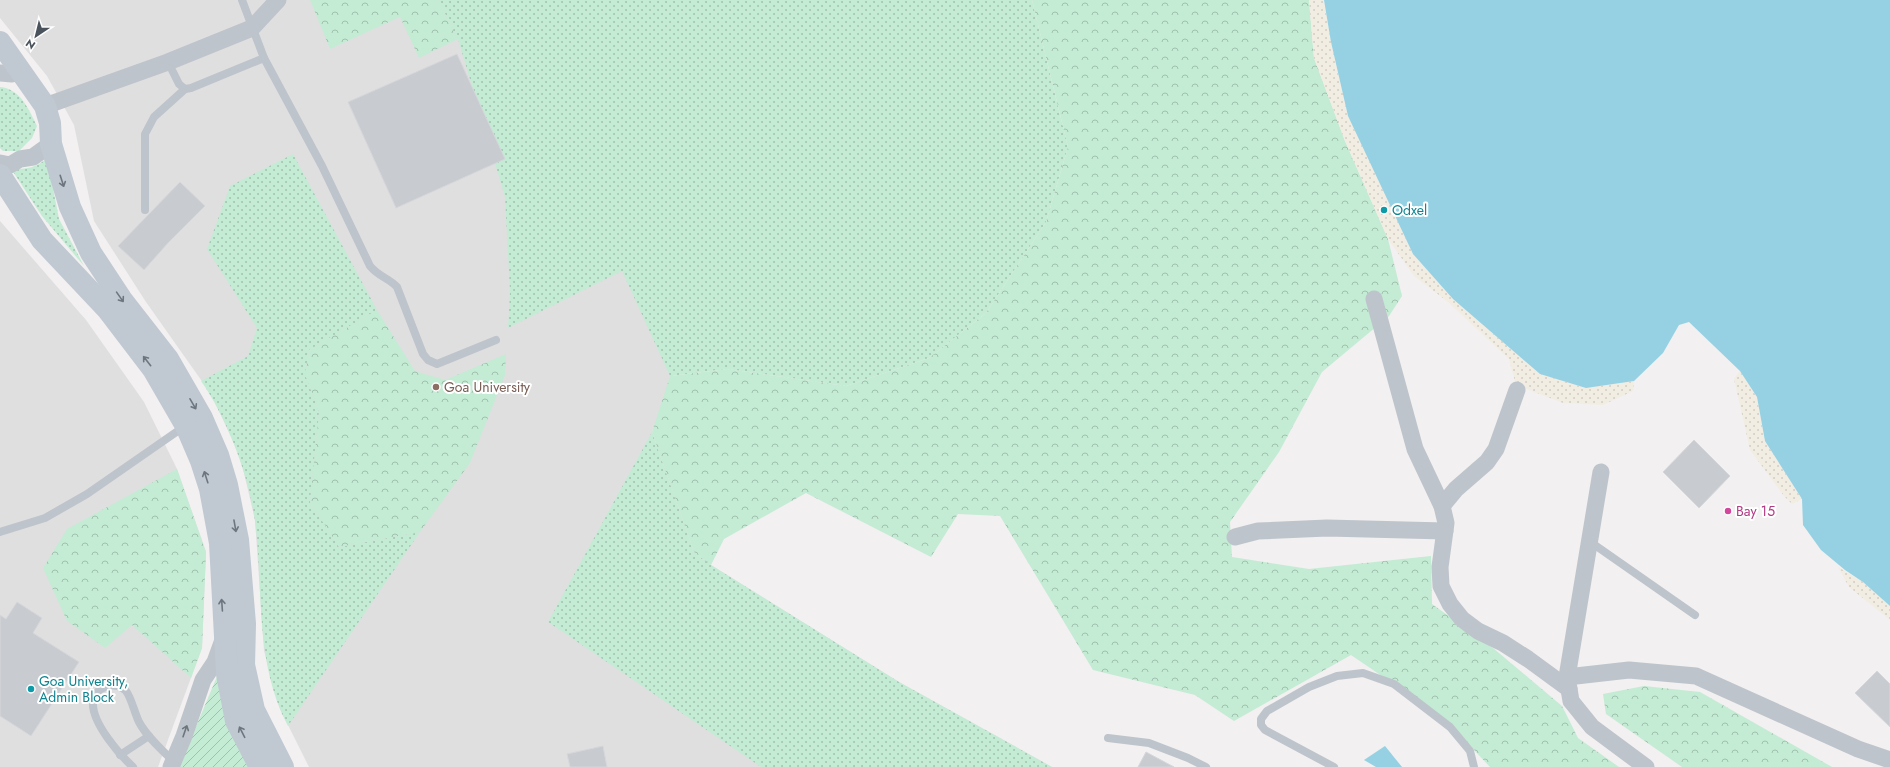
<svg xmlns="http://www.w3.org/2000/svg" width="1890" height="767" font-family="Jost,sans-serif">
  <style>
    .education { fill: #e0dfe0 }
    .grass { fill: url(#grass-dots) }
    .forest { fill: url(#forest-crowns) }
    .sand { fill: url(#sand-dots) }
    .garden { fill: url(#garden-furrows) }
    .water { fill: #96d1e3 }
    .building { fill: #c8cbcf; stroke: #d5d7db }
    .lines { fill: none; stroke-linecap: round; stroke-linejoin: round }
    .lane { stroke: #bec4cb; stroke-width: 8 }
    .street { stroke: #bec4cb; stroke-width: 17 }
    .secondary { stroke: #c0c8d2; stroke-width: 22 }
    .oneway { stroke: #6d767f }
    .oneway2 { stroke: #6d757d }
    .culture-dot { fill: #0f9aa8; stroke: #fff; stroke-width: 1.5 }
    .education-dot { fill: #8d6e63; stroke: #fff; stroke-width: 1.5 }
    .hotel-dot { fill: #d1479c; stroke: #fff; stroke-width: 1.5 }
    .labels { text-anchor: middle; stroke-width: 4; stroke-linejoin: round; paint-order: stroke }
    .culture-label { font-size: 14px; fill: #0d838f; stroke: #fff; text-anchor: start }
    .education-label { font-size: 14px; fill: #785e54; stroke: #fff; text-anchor: start }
    .hotel-label { font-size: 14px; fill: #b23c85; stroke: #fff; text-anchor: start }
  </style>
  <defs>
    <pattern id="grass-dots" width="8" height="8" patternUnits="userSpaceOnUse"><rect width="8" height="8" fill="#c4ebd4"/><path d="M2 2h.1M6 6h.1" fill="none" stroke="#a1c1af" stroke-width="1.8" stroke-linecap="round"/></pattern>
    <pattern id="forest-crowns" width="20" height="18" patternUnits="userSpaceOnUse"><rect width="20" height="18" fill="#c4ebd4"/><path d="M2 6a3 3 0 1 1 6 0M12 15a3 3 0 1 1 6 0" fill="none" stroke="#a1c1af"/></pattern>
    <pattern id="sand-dots" width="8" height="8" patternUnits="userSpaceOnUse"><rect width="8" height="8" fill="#f2ede3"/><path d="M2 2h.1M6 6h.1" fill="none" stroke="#d1cdc5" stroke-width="1.8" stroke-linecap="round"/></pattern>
    <pattern id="garden-furrows" width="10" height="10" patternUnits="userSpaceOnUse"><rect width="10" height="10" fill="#c4ebd4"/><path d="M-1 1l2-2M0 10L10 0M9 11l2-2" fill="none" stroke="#a1c1af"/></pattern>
  </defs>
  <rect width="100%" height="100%" fill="#f2f0f0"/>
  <g class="education">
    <path d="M0,0H816L652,432L694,552L711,565L899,682L1052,767H309L280,709L264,651L255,520L240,456L211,394L146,302L94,221L74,125L47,76L0,18Z"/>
    <path d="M0,221L86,320L144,402L177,469L206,552L202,648L158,767H0Z"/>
  </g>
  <g class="grass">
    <path d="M438,0H1032L1068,147L1046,222L986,313L929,358L846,386L727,369L670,376L622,271L508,328L510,292L505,197L458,39Z"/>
    <path d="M0,87C21,89 29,110 37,126L32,138L19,151H3L0,148Z"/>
    <path d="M293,154L377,310L309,350L305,374L319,412L310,502L339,547L420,532L288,726C254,661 264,592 255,521C249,476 227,418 201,381L248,356L257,328L207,249L230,186Z"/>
    <path d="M47,158L59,219L84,266L42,216L12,170C27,168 35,169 47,158Z"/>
    <path d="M652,432L694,552L711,565L899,682L1052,767H761L548,622Z"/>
  </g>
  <g class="forest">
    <path d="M310,0H438L458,39L419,58L400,17L330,49Z"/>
    <path d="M1032,0H1309L1314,58L1345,141L1388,239L1402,296L1389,316L1322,372L1279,452L1230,522L1232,557L1309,569L1431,556L1432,604L1493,648L1562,706L1578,738L1619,767H1490L1445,719L1351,655L1234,721L1195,695L1093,670L1000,516L958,514L931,557L806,493L724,539L711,565L694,552L652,432L670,376L727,369L846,386L929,358L986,313L1046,222L1068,147Z"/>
    <path d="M377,310L415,371L445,380L506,354L505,375L470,463L420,532L339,547L310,502L319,412L305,374L309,350Z"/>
    <path d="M177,469L206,552L202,648L191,678L132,625L105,648L67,621L43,568L67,529Z"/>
    <path d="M1644,686L1700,692L1832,767H1682L1606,714L1603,694Z"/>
  </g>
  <g class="sand">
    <path d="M1309,0H1324L1331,42L1348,116L1413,254L1453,299L1540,374L1586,388L1634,381L1633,391L1603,405L1563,403L1516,385L1509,359L1448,302L1414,276L1388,239L1345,141L1314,58Z"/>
    <path d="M1740,371L1757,397L1765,441L1802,499L1792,504L1784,496L1750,450L1734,379Z"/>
    <path d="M1838,567L1863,582L1890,606V620L1849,587Z"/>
  </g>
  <path class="garden" d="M221,667L251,767H179Z"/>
  <g class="water">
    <path d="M1324,0H1890V606L1863,582L1845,570L1821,550L1803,525L1802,499L1765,441L1757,397L1740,371L1689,322L1679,325L1663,353L1634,381L1586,388L1540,374L1453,299L1413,254L1348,116L1331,42Z"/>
    <path d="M1385,746L1402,767H1376L1364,760Z"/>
  </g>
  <g class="building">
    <path d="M457,54L505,159L396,208L348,102Z"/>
    <path d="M180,182L205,206L168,243L144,270L118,246Z"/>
    <path d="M1694,440L1730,476L1699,508L1663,472Z"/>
    <path d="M17,602L42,618L33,633L79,662L31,736L0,716V615L6,619Z"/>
    <path d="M1877,671L1890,684V727L1855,693Z"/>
    <path d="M603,746L607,767H570L567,754Z"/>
    <path d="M1146,752L1174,767H1138Z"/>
  </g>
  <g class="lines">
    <g class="lane">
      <path d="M264,58L322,166L370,266C379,277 389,278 397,287L423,354L428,360L437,364L496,340"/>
      <path d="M168,62L179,84L185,89L191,88L264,58L242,0"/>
      <path d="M145,210V134L154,117L185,89"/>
      <path d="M0,532L45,518L87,494L185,426"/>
      <path d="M1589,541L1695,615"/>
      <path d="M1108,738L1149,743L1188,758L1206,767"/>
      <path d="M120,755L149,736"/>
      <path d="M133,767C119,754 92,723 93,703C93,687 115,680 126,691C131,697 135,714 139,722C147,737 161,749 173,761"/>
      <path d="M1334,767L1265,730L1261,725V719L1267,711L1309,687L1337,676L1363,673L1394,684L1450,727L1470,751L1474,767"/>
    </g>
    <g class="street">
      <path d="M0,73L12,74"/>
      <path d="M45,106L168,62L252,28L278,0"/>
      <path d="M0,163L10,165L20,159L33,157L51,144"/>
      <path d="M1374,299L1415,449L1442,506L1446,523L1440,567L1441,586L1450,604L1462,619L1478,631L1503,643L1528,659L1569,689"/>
      <path d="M1442,506L1456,489L1487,462L1496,449L1517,390"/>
      <path d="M1235,537L1258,531L1327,528L1445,531"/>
      <path d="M1567,677L1601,472"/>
      <path d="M171,767L184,736L203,680L215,662L223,640"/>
      <path d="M1646,767L1592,727L1571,701L1567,677L1629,670L1696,676L1858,749L1890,760"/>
    </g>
    <g class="secondary">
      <path d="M0,42L45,106L50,123L51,144L70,207L91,253L122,300L168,359L202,418L218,455L227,485L238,540L245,624L244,665L254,710L283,767"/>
      <path d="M0,175L42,240L108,310L153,369L186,426L201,461L210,489L220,543L227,674L236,721L260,767"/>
    </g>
  </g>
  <defs><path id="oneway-shaft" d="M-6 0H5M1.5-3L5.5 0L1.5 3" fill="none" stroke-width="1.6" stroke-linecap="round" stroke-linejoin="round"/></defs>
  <g class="oneway">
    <use href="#oneway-shaft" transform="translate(62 181) rotate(72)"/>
    <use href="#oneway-shaft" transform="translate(120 297) rotate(55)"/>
    <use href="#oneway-shaft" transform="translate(147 361) rotate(-128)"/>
    <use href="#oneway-shaft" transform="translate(193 404) rotate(60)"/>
    <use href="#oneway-shaft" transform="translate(206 477) rotate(-108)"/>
    <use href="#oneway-shaft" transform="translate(235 526) rotate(80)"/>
    <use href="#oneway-shaft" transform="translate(222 605) rotate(-94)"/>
    <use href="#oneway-shaft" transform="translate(242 732) rotate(-117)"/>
  </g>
  <use class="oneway2" href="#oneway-shaft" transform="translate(185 731) rotate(-71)"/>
  <g class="culture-dot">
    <circle cx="1384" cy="210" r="4"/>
    <circle cx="31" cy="689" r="4"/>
  </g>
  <circle class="education-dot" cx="436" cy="387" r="4"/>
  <circle class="hotel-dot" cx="1728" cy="511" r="4"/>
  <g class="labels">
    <g class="culture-label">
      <text x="1392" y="215">Odxel</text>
      <text x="39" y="686">Goa University,<tspan x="39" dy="16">Admin Block</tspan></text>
    </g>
    <g class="education-label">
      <text x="444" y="392">Goa University</text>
    </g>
    <g class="hotel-label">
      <text x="1736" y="516">Bay 15</text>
    </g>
  </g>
  <g transform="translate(36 36) rotate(215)" stroke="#ffffff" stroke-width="3" paint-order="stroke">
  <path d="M0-3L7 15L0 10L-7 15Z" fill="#4a535c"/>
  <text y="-6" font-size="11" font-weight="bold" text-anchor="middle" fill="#4a535c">N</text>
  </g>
</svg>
